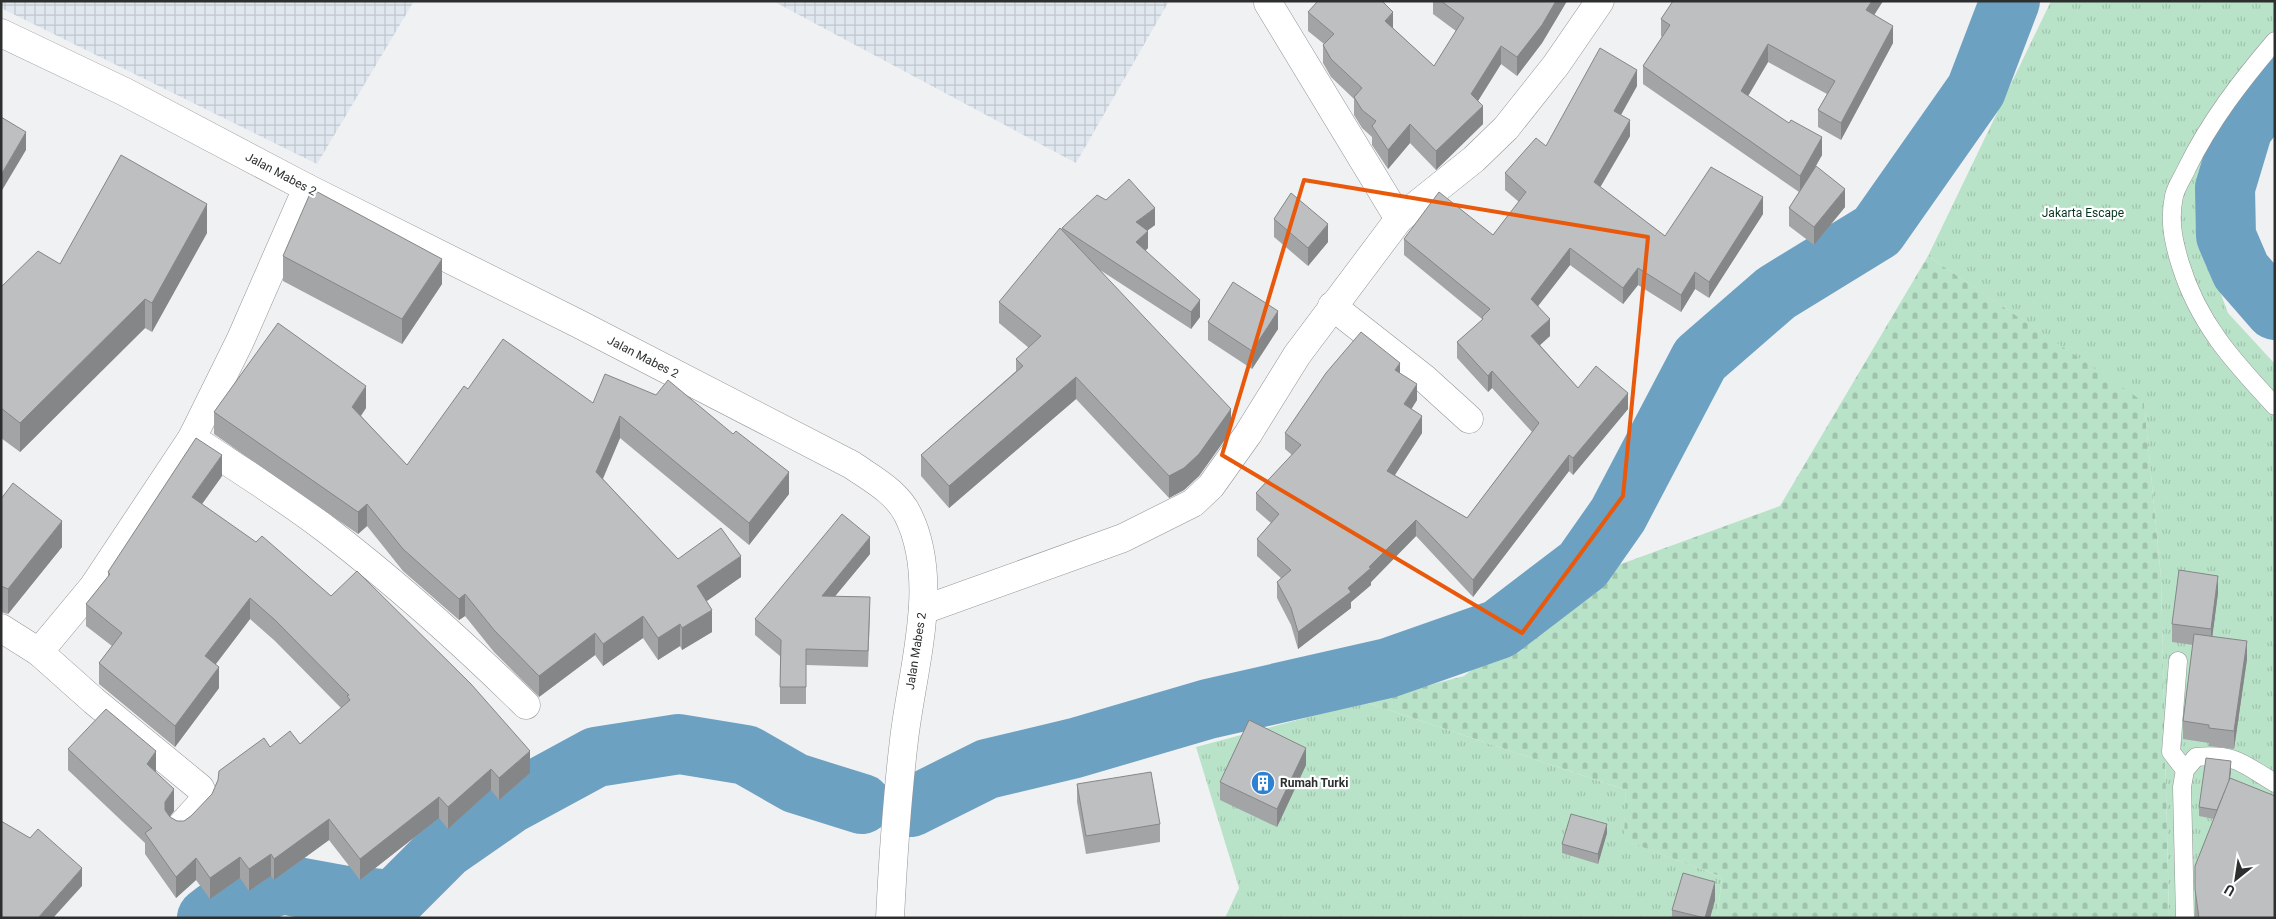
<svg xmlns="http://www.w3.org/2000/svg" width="2276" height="919" font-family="Roboto,sans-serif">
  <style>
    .industrial { fill: url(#industrial-grid) }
    .cemetery { fill: url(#cemetery-stones) }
    .park { fill: url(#park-tufts) }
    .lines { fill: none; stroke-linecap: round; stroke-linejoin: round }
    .river { stroke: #6da1c2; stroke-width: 60 }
    .service-casing { stroke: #939596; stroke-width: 19 }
    .minor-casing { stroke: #939596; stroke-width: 29 }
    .service { stroke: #fff; stroke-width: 18 }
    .minor { stroke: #fff; stroke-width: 28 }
    .wall { fill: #a3a4a6 }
    .shaded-wall { fill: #848687 }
    .building { fill: #bdbfc1; stroke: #848687 }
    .marked { fill: none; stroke: #e8590c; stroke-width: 4; stroke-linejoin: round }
    .labels { text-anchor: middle; stroke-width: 4.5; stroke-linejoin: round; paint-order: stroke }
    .street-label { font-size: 12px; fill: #2d2e2e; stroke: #feffff }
    .park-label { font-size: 12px; fill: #08351f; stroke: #feffff }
    .poi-label { font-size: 12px; font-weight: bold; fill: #2d2e2e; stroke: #feffff; text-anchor: start }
  </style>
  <defs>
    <pattern id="industrial-grid" width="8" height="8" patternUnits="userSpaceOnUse" patternTransform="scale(1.25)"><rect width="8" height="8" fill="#e0e7ef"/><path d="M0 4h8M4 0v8" fill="none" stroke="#c0c6cd"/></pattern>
    <pattern id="cemetery-stones" width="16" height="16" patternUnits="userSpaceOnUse" patternTransform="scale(1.25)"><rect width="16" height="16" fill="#b9e3c8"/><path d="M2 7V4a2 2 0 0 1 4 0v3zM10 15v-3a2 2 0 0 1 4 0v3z" fill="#9fc3ac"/></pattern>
    <pattern id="park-tufts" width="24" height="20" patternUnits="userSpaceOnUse" patternTransform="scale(1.25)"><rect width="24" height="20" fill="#b9e3c8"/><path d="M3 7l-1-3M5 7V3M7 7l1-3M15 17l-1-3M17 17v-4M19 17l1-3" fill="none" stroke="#9fc3ac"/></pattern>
  </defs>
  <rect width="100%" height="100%" fill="#f0f1f3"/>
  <g class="industrial">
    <path d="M1,1H414L317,164L1,8Z"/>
    <path d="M773,1H1169L1076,163Z"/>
  </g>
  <path class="cemetery" d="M1928,256L2144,401L2161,578L2169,918H1717L1722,877L1623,840L1626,790L1365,702L1464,676L1591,575L1780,506Z"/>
  <g class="park">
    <path d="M2051,1H2275V74L2227,131L2208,188L2201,240L2228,313L2275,364V918H2169L2161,578L2144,402L1928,256Z"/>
    <path d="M1365,702L1626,790L1624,840L1722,877L1717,918H1225L1239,888L1196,747Z"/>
  </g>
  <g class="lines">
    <g class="river">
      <path d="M2275,86L2243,128L2225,188L2226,236L2241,271L2275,310"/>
      <path d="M911,807L987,769L1075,748L1208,709L1388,668L1499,629L1583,565L1618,515L1700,359L1776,293L1877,231L1976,90L2010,1"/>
      <path d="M207,918L216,911L281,884L341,895L394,900L445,849L511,803L596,757L679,744L746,755L795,783L862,804"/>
    </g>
    <g class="service-casing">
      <g id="service">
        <path d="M2275,41C2241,81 2210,121 2187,168C2183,177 2176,187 2174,196C2169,220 2173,240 2180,263C2198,323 2233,361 2275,406"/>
        <path d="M2178,661L2171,752L2185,770"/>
        <path d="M2185,918L2182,787L2185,770L2196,757C2235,753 2243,764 2275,783"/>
      </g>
    </g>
    <g class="minor-casing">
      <g id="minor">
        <path d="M1268,3L1399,219"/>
        <path d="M1,33L125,92L307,188L577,323L852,465C872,479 897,492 908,515C941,582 912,669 904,740C897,799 893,858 890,918"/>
        <path d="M1332,306L1425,379L1469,419"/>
        <path d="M192,438C237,468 284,497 327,530C397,584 463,643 526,705"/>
        <path d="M923,610L1123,538L1193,503L1211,486L1248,434L1297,355L1399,219L1474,159L1506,128L1556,65L1600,1"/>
        <path d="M1,628L39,652L93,587L192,438L240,341L307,188"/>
        <path d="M39,652L94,701L200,788L204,796L200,805L180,827"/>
      </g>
    </g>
    <use href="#service" class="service"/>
    <use href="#minor" class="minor"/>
  </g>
  <g class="wall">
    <path d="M1433,1H1567L1542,43L1517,76L1501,64L1478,101L1483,124L1436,170L1410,143L1388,169L1372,145V137L1362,128L1354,115V99L1331,77L1323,63V45L1324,44L1308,31V12L1393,28L1434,66L1456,31L1433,14Z"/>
    <path d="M1883,1L1874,15L1893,43L1841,140L1818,127V110L1827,94L1768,62L1748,96L1822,155L1816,166L1845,207L1814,245L1789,226V208L1799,192L1643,84V66L1662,37L1661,36V19Z"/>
    <path d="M1637,86L1621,115L1630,136L1600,187L1665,236L1763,214L1709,298L1695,289L1681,312L1638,285L1623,304L1570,265L1538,306L1550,336L1540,345L1578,388L1628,409L1573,475L1569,471L1473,597L1416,536L1371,582V585L1351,602V608L1298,649L1291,625L1277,598V582L1281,578L1257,556V539L1271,523L1256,510V493L1292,455L1285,449V433L1400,373L1417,400L1411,409L1422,433L1395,475L1467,518L1532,432L1492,388L1488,392L1457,358V342L1482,320V319L1404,255V239L1493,235L1519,202L1505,190V173Z"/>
    <path d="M1106,200L1155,225L1148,230V248L1145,251L1200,317L1191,329L1100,270L1231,431L1199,476L1184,490L1169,498L1076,399L949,508L921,476V455L1016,371V359L1029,348L999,323V302L1062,228Z"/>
    <path d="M1274,219L1328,242L1308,266L1274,237Z"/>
    <path d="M207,233L152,332L145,328L20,452L1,438V287L60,264Z"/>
    <path d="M283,256L442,284L402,344L283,281Z"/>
    <path d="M1208,322L1278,329L1252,369L1208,340Z"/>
    <path d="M468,389L593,403L789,494L749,545L620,438L603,479L678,559L741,577L706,601L712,632L682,650L680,646L658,660L643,638L603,666L595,655L539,697L494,652L465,616L459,620L403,571L367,526L358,534L214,434V412L366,408L361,416L407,465Z"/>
    <path d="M222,476L202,504L530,773L499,800L491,790L448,829L439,818L360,880L329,840L274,880L271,876L249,891L240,878L210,899L196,880L176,898L145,854V843L68,770V749L156,772L174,811L169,817L177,821H184L191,816L270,747L300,744L341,708L275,641L250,619L216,664L219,688L175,747L99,684V663L112,646L86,626V604L108,577V572Z"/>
    <path d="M1,499L62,547L8,614L1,612Z"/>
    <path d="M870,554L835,596L870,614L868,667L806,665V704H780V656L755,635V619Z"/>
    <path d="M2218,593L2212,636L2247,659L2234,749L2209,746V743L2183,739V721L2193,645L2172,642V624Z"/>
    <path d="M1306,765L1277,827L1220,800V782Z"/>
    <path d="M2231,770L2230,778L2275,918H2195V866L2214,819L2199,816V807Z"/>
    <path d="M1077,784L1160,824V842L1086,854L1077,802Z"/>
    <path d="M1607,833L1598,864L1562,853V844Z"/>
    <path d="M1715,900L1710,918H1672V910Z"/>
  </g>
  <g class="shaded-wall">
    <path d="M1556,1H1567L1542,43L1517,76V57Z"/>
    <path d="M1872,1H1883L1866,28V10Z"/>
    <path d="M1393,12V31L1385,21Z"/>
    <path d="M1893,26V43L1841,140V123Z"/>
    <path d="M1768,44V62L1741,108V91Z"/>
    <path d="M1501,46V64L1471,112V94Z"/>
    <path d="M1637,70V86L1614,127V111Z"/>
    <path d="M1483,106V124L1436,170V151Z"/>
    <path d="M1630,120V136L1594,198V182Z"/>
    <path d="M1410,124V143L1388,169V150Z"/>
    <path d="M26,132V150L1,192V175Z"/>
    <path d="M1822,137V155L1800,193V176Z"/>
    <path d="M1845,189V207L1814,245V227Z"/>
    <path d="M1763,197V214L1709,298V282Z"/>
    <path d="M207,204V233L152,332V303Z"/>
    <path d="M1155,208V225L1136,239V222Z"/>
    <path d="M1328,224V242L1308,266V248Z"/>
    <path d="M1148,231V248L1136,259V242Z"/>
    <path d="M1570,248V265L1531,315V299Z"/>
    <path d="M442,259V284L402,344V319Z"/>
    <path d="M1638,268V285L1623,304V288Z"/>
    <path d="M1695,272V289L1681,312V295Z"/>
    <path d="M145,299V328L20,452V423Z"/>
    <path d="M1200,300V317L1191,329V312Z"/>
    <path d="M1278,311V329L1252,369V351Z"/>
    <path d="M1550,319V336L1531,353V336Z"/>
    <path d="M1400,363V379L1395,370Z"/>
    <path d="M1492,371V388L1488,392V376Z"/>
    <path d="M1076,377V399L949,508V486Z"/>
    <path d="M1417,384V400L1404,421V404Z"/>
    <path d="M366,386V408L352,428V407Z"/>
    <path d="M1628,393V409L1573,475V458Z"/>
    <path d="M1231,409V431L1199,476L1184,490L1169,498V476Z"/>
    <path d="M620,416V438L596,494V472Z"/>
    <path d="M1422,416V433L1387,487V471Z"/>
    <path d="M222,455V476L192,518V497Z"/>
    <path d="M1569,455V471L1473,597V580Z"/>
    <path d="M789,472V494L749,545V523Z"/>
    <path d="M367,504V526L358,534V512Z"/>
    <path d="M1416,520V536L1371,582V585L1351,602V608L1298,649V632L1369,567Z"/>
    <path d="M62,521V547L8,614V589Z"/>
    <path d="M870,537V554L822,612V596Z"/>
    <path d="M741,556V577L697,608V586Z"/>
    <path d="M2218,576V593L2211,647V629Z"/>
    <path d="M465,594V616L459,620V599Z"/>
    <path d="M250,598V619L205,678V656Z"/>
    <path d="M712,610V632L682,650V628Z"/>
    <path d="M643,616V638L603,666V644Z"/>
    <path d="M680,624V646L658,660V638Z"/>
    <path d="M595,633V655L539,697V676Z"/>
    <path d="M2247,641V659L2234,749V731Z"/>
    <path d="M219,667V688L175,747V726Z"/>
    <path d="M1306,748V765L1277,827V809Z"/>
    <path d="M156,751V772L147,786V764Z"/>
    <path d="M530,751V773L499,800V778Z"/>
    <path d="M2231,761V770L2225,820Z"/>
    <path d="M491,769V790L448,829V807Z"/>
    <path d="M174,789V811L165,823V802Z"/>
    <path d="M439,797V818L360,880V859Z"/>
    <path d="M329,819V840L274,880V859Z"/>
    <path d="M1607,824V833L1598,864V854Z"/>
    <path d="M271,854V876L249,891V869Z"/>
    <path d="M240,857V878L210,899V878Z"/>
    <path d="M196,858V880L176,898V877Z"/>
    <path d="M82,868V886L53,918H38Z"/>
    <path d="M1715,882V900L1710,918H1705Z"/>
  </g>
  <g class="building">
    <path d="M1318,1H1382L1393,12L1385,21L1434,66L1464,18L1441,1H1556L1542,25L1517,57L1501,46L1471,94L1483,106L1436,151L1410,124L1388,150L1372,126L1376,121L1362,110L1354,97L1362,88L1331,59L1323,45L1334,34L1308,12Z"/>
    <path d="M1673,1H1872L1866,10L1893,26L1841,123L1818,110L1835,81L1768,44L1741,91L1789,123L1791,120L1822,137L1800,176L1643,66L1670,25L1661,19Z"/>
    <path d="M1600,48L1637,70L1614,111L1630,120L1594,182L1665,236L1711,167L1763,197L1709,282L1695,272L1681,295L1638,268L1623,288L1570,248L1531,299L1550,319L1531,336L1578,388L1596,366L1628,393L1573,458L1569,455L1473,580L1416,520L1369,567L1371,568L1348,588L1351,592L1298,632L1291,608L1277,582L1291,570L1257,539L1279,514L1256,493L1301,445L1285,433L1326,373L1361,332L1400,363L1395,370L1417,384L1404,404L1422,416L1387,471L1467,518L1539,423L1492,371L1488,376L1457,342L1483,319L1482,317L1490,309L1404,239L1439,192L1493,235L1526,192L1505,173L1536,138L1546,146Z"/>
    <path d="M1,117L26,132L1,175Z"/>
    <path d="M121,155L207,204L152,303L145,299L20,423L1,408V287L38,251L60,264Z"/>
    <path d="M1816,166L1845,189L1814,227L1789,208Z"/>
    <path d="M1129,179L1155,208L1136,222L1148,231L1136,242L1200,300L1191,312L1062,228L1097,195L1106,200Z"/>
    <path d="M312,189L442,259L402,319L283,256Z"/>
    <path d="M1291,193L1328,224L1308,248L1274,219Z"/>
    <path d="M1060,228L1231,409L1199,454L1184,468L1169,476L1076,377L949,486L921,455L1023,366L1016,359L1041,336L999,302Z"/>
    <path d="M1233,282L1278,311L1252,351L1208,322Z"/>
    <path d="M278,323L366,386L352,407L407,465L464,386L468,389L503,339L593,403L605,374L656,395L668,380L733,434L736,431L789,472L749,523L620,416L596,472L678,559L721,528L741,556L697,586L712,610L682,628L680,624L658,638L643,616L603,644L595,633L539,676L494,630L465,594L459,599L403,549L367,504L358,512L214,412Z"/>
    <path d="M196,438L222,455L192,497L256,542L262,536L331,596L357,571L471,684L530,751L499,778L491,769L448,807L439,797L360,859L329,819L274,859L271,854L249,869L240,857L210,878L196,858L176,877L145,833L152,828L68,749L106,709L156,751L147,764L174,789L165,802V810L170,817L177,821H184L191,816L212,794L218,780L219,771L264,738L270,747L290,731L300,744L350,700L347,696L349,695L275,620L250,598L205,656L219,667L175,726L99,663L122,633L86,604L110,574L108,572Z"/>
    <path d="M13,483L62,521L8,589L1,586V499Z"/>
    <path d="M842,514L870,537L822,596L870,597L868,651L806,649V687H780L781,640L755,619Z"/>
    <path d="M2179,570L2218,576L2211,629L2172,624Z"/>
    <path d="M2194,634L2247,641L2234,731L2209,728V725L2183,721Z"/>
    <path d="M1249,720L1306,748L1277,809L1220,782Z"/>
    <path d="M2206,758L2231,761L2229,781L2217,810L2199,807Z"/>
    <path d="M1151,772L1160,824L1086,836L1077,784Z"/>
    <path d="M2230,778L2275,796V918H2199L2195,889V866Z"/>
    <path d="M1571,814L1607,824L1598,854L1562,844Z"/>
    <path d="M1,821L30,838L38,829L82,868L38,918H1Z"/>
    <path d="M1683,873L1715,882L1705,918L1672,910Z"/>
  </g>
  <path class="marked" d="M1304,180L1648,237L1623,496L1522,633L1222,455Z"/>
  <defs>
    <g id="building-disc" transform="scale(1.25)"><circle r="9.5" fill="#3181d1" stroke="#feffff"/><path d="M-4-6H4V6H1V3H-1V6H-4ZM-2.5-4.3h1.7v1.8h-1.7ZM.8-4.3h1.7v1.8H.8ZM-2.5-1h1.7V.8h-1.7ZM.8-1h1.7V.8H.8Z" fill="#fff"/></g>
  </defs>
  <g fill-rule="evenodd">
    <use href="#building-disc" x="1263" y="783"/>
  </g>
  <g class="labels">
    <g class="street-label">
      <text transform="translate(281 174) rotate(28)" y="4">Jalan Mabes 2</text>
      <text transform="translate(643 357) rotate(27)" y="4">Jalan Mabes 2</text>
      <text transform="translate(916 651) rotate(-81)" y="4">Jalan Mabes 2</text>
    </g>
    <g class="park-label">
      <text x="2083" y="217">Jakarta Escape</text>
    </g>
    <g class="poi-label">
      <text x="1280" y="787">Rumah Turki</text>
    </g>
  </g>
  <rect width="2276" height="919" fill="none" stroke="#2d2e2e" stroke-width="5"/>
  <g transform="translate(2236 879) rotate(210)" stroke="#feffff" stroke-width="4" paint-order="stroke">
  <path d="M0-4L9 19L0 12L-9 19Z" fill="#2d2e2e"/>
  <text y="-8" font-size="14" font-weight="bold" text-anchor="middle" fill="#2d2e2e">U</text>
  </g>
</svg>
